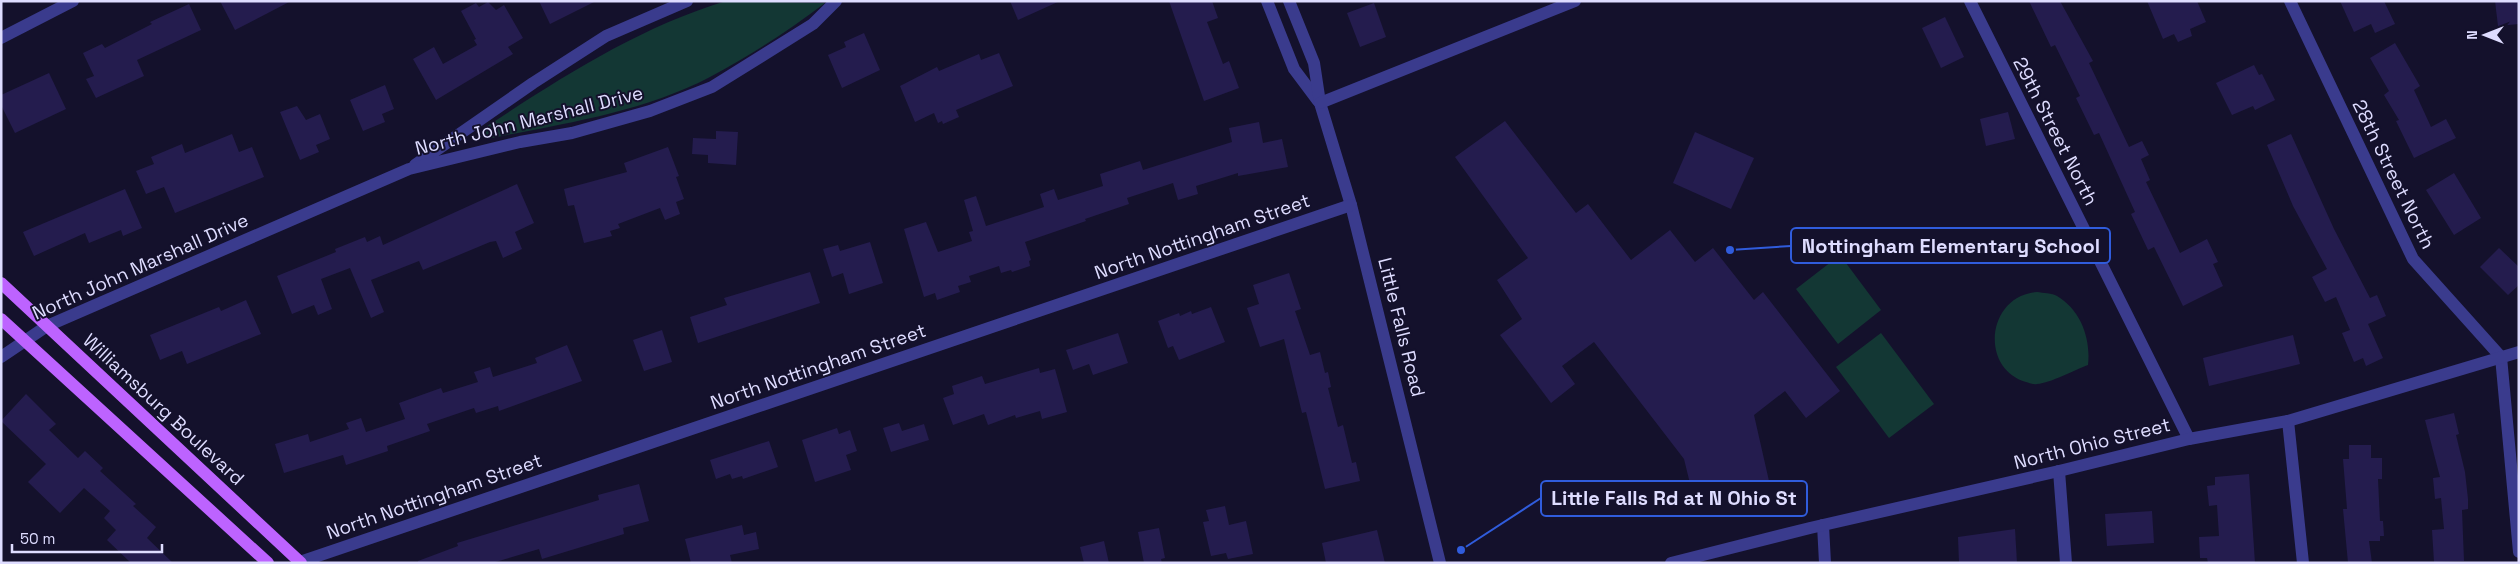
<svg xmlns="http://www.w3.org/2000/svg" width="2520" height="564" font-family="'Space Grotesk',sans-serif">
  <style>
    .green { fill: #133734 }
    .building { fill: #241c4e }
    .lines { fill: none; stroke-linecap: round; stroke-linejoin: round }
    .minor { stroke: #3a3b8d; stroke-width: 12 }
    .major { stroke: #bd63ff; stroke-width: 12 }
    .labels { text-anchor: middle; stroke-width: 4; stroke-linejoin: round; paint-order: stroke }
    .street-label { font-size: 19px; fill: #dedcff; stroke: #14112c }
    .leader { fill: none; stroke: #305cdc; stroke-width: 2 }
    .callout-dot { fill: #305cdc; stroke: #14112c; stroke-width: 2 }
    .callout { fill: #14112c; stroke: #305cdc; stroke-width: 2 }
    .callout-label { font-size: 20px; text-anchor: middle; font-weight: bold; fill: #dedcff }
  </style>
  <rect width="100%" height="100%" fill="#14112c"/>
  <g class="green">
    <path d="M726,1L825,3C788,31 750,56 710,77C641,113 561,124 487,139L484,128C561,78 637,28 726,1Z"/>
    <path d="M1840,255L1881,310L1838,344L1796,289Z"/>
    <path d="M2037,292C2043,293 2052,293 2057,296C2081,310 2091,339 2088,365C2074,370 2051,383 2037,384C2034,385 2029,383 2026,382C1979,368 1987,296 2037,292Z"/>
    <path d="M1881,333L1934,404L1889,438L1836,367Z"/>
  </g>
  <g class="building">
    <path d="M220,1H291L235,30Z"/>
    <path d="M539,1H596L550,24Z"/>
    <path d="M1010,1H1060L1018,20Z"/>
    <path d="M1169,1H1212L1218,18L1207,22L1223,64L1229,61L1239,88L1204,101Z"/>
    <path d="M2029,1H2060L2093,61L2089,63L2129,147L2142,141L2149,155L2141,159L2150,180L2146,182L2180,253L2207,239L2218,262L2213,264L2223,286L2183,306L2154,247L2148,250L2131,214L2135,212L2099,133L2094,135L2076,98L2080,96L2055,45L2051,47Z"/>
    <path d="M2147,1H2197L2206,22L2190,29L2192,36L2178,42L2174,34L2163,39Z"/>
    <path d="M2340,1H2384L2395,24L2375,33L2371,24L2354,32Z"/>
    <path d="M2495,1H2519V24L2498,26Z"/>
    <path d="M488,2L496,10L504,5L523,38L508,47L513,54L436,100L413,59L434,47L443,64L477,45L474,40L476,39L461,11L476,3L479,7Z"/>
    <path d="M1374,3L1386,37L1360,47L1347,13Z"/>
    <path d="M189,4L201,30L137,60L144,76L96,98L86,79L94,76L83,53L102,44L105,48L152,24L150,22Z"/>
    <path d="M1945,17L1964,57L1941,68L1922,28Z"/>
    <path d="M864,33L880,70L842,88L828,55L846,47L844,42Z"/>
    <path d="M2395,43L2420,86L2414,90L2431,127L2446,119L2456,138L2414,158L2396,121L2399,120L2384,95L2389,91L2370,58Z"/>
    <path d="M999,53L1013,86L956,110L959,117L943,124L942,121L938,123L934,113L915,122L900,86L937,67L939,71L979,54L981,60Z"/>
    <path d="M2254,65L2259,75L2262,74L2275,100L2255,110L2253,106L2232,115L2216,83Z"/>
    <path d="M49,73L66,109L15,133L1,105V95Z"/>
    <path d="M385,85L394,109L382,114L385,122L363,131L350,100Z"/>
    <path d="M297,106L306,120L320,114L330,139L316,145L319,152L300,160L280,112Z"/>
    <path d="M2008,112L2015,139L1986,146L1980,119Z"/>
    <path d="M1505,121L1576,213L1588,204L1631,260L1670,230L1695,262L1713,248L1754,300L1763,292L1840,391L1806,418L1785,391L1754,415L1769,481L1759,484L1761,491L1696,508L1684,459L1594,342L1562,366L1575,384L1551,403L1500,335L1522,319L1497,280L1528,258L1455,157Z"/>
    <path d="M1259,122L1263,143L1282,139L1288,167L1238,176V173L1196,186L1198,194L1178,200L1173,183L1127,198L1129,204L1085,219L1086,221L1025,242L1031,260L1029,261L1030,266L1012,272L1011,270L1001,273L999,266L969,276L971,282L958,286L960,292L937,300L935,293L924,297L904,229L926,222L938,252L972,241L969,232L973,231L964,200L976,196L986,226L1044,207L1040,194L1054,189L1058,200L1103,186L1100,174L1140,161L1143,170L1232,142L1229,128Z"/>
    <path d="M716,131L738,132L736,165L708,163V155L692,154L693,138L716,139Z"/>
    <path d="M1695,132L1754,158L1731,209L1673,183Z"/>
    <path d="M232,134L239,152L252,147L264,177L175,213L164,187L146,194L136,171L154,164L151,157L182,144L185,153Z"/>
    <path d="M2291,134L2334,229L2370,298L2377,295L2386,316L2368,324L2383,358L2366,366L2363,358L2354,362L2342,333L2350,330L2336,297L2325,302L2312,277L2327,269L2293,206L2267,145Z"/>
    <path d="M668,147L679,176L676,177L684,199L676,202L680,214L665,220L660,208L618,224L620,228L610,231L612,236L584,243L574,205L568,206L564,189L627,172L624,163Z"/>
    <path d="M2454,173L2481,218L2454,235L2426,190Z"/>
    <path d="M517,184L534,223L515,232L522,249L503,258L496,241L490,242L423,270L419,261L371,280L384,312L371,318L350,268L321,279L332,309L318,315L314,305L292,314L277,276L336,252L335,249L365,237L367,242L380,236L383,245Z"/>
    <path d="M125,189L142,228L123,236L121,230L89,243L85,233L34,256L23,232Z"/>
    <path d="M870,242L883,283L849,294L843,273L832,277L823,249L838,245L840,251Z"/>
    <path d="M2499,248L2519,267V285L2508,295L2480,267Z"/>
    <path d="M810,272L820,303L698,343L690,317L727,305L724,298Z"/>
    <path d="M1289,273L1301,309L1295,311L1310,355L1320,352L1325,373L1328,372L1331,387L1328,388L1338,427L1343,425L1352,463L1356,462L1360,481L1325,489L1306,412L1302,413L1284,339L1260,347L1247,308L1259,304L1253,285Z"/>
    <path d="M246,300L261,334L187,364L182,351L160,360L150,335L219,307L221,311Z"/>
    <path d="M1211,307L1225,342L1179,360L1173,346L1168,348L1158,321L1179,313L1180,316L1191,311L1192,314Z"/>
    <path d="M662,330L672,362L644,371L633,340Z"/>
    <path d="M1118,333L1128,363L1093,375L1089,364L1073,370L1066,350Z"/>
    <path d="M2293,335L2300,364L2209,386L2203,358Z"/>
    <path d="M567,345L582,381L499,411L498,406L476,413L474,408L427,424L430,431L387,446L388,451L346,465L343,455L284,473L275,444L308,434L310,442L349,429L346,423L361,418L366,432L405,419L399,403L441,388L443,393L478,382L474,372L490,367L493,377L537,363L535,358Z"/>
    <path d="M1039,368L1040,373L1055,369L1067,412L1042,419L1040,411L1016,418L1015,415L988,425L984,414L953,425L943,398L954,394L952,386L982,376L985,384Z"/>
    <path d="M26,394L56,424L49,430L78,458L85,451L103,468L100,471L136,504L133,506L156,527L147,538L173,563H131L107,540L116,530L104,518L110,511L84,488L60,513L28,482L46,464L1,421Z"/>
    <path d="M2454,413L2459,434L2456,435L2465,472L2468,499V509L2462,510L2464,561L2434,562L2432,530L2444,529L2441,498L2435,499L2433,478L2440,477L2425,420Z"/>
    <path d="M899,423L902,431L924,424L929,440L891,452L883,428Z"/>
    <path d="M837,428L839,434L850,430L857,451L846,455L851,470L815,482L802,440Z"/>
    <path d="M769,441L778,467L743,479L742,476L732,479L730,474L716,479L710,460Z"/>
    <path d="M2349,445H2371V458H2382V479H2378L2380,521H2383L2384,536H2380V541H2369L2372,563H2348L2343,509H2347L2343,459H2349Z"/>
    <path d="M2249,474L2255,563H2208L2207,558H2200L2199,537L2219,536L2217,505L2209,506L2207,486L2215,485V477Z"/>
    <path d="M639,484L649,521L623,528L624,534L542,559L539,549L492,563H418V561L458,546L457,543L599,500L598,495Z"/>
    <path d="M1225,506L1229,525L1246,521L1253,554L1228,559L1226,553L1211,556L1203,522L1209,521L1206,510Z"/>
    <path d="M2152,511L2154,543L2107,546L2105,514Z"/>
    <path d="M742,525L744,535L756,532L759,549L730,555L732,563H691L685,539Z"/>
    <path d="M1159,528L1165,558L1161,559L1162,563H1144L1138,532Z"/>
    <path d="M2015,529L2017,563H1959L1958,537Z"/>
    <path d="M1377,530L1385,563H1326L1322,543Z"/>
    <path d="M1104,541L1109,563H1084L1080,547Z"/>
  </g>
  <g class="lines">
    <g class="minor">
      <path d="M1267,1L1294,69L1318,101"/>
      <path d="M1289,1L1314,63L1320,103L1351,205L1440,563"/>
      <path d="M1970,1L2189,439"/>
      <path d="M2290,1L2413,259L2501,357L2519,552"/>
      <path d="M1,38L73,1"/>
      <path d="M1320,103L1575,1"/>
      <path d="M415,165L533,83L606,36L687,1"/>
      <path d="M1,357L47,326L409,169L520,142L572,133L650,111L712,87L813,24L836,1"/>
      <path d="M2288,421L2303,563"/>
      <path d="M2059,471L2066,563"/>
      <path d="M1823,525L1825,563"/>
      <path d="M297,563L1351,205"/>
      <path d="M1671,563L1810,528L2059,471L2189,439L2288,421L2519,352"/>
    </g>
    <g class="major">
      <path d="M1,283L301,563"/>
      <path d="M1,319L268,563"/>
    </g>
  </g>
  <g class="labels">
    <g class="street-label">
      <text transform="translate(529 120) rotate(-14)" y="7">North John Marshall Drive</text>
      <text transform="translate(2056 131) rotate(63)" y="7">29th Street North</text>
      <text transform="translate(2394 174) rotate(64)" y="7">28th Street North</text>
      <text transform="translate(1202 236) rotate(-19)" y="7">North Nottingham Street</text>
      <text transform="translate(140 266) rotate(-24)" y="7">North John Marshall Drive</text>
      <text transform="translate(1402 327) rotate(76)" y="7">Little Falls Road</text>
      <text transform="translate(818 366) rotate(-19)" y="7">North Nottingham Street</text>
      <text transform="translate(164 409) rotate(43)" y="7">Williamsburg Boulevard</text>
      <text transform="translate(2092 443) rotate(-14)" y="7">North Ohio Street</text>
      <text transform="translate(434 496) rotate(-19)" y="7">North Nottingham Street</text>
    </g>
  </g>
  <path class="leader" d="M1730 250L1791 246M1461 550L1541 498"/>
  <g class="callout-dot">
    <circle cx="1730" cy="250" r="5"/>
    <circle cx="1461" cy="550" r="5"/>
  </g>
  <g class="callout">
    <rect x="1791" y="228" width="319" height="35" rx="5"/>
    <rect x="1541" y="481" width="266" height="35" rx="5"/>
  </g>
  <g class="callout-label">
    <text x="1951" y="253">Nottingham Elementary School</text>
    <text x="1674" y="505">Little Falls Rd at N Ohio St</text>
  </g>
  <rect width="2520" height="564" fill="none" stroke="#dedcff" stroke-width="5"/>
  <g transform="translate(2485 35) rotate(270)" stroke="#14112c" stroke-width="4" paint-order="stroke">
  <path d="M0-4L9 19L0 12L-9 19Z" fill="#dedcff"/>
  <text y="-8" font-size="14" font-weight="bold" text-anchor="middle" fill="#dedcff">N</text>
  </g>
  <path d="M12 544v8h150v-8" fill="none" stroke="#dedcff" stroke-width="2.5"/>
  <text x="20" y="544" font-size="15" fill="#dedcff" stroke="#14112c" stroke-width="4" paint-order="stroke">50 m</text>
</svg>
